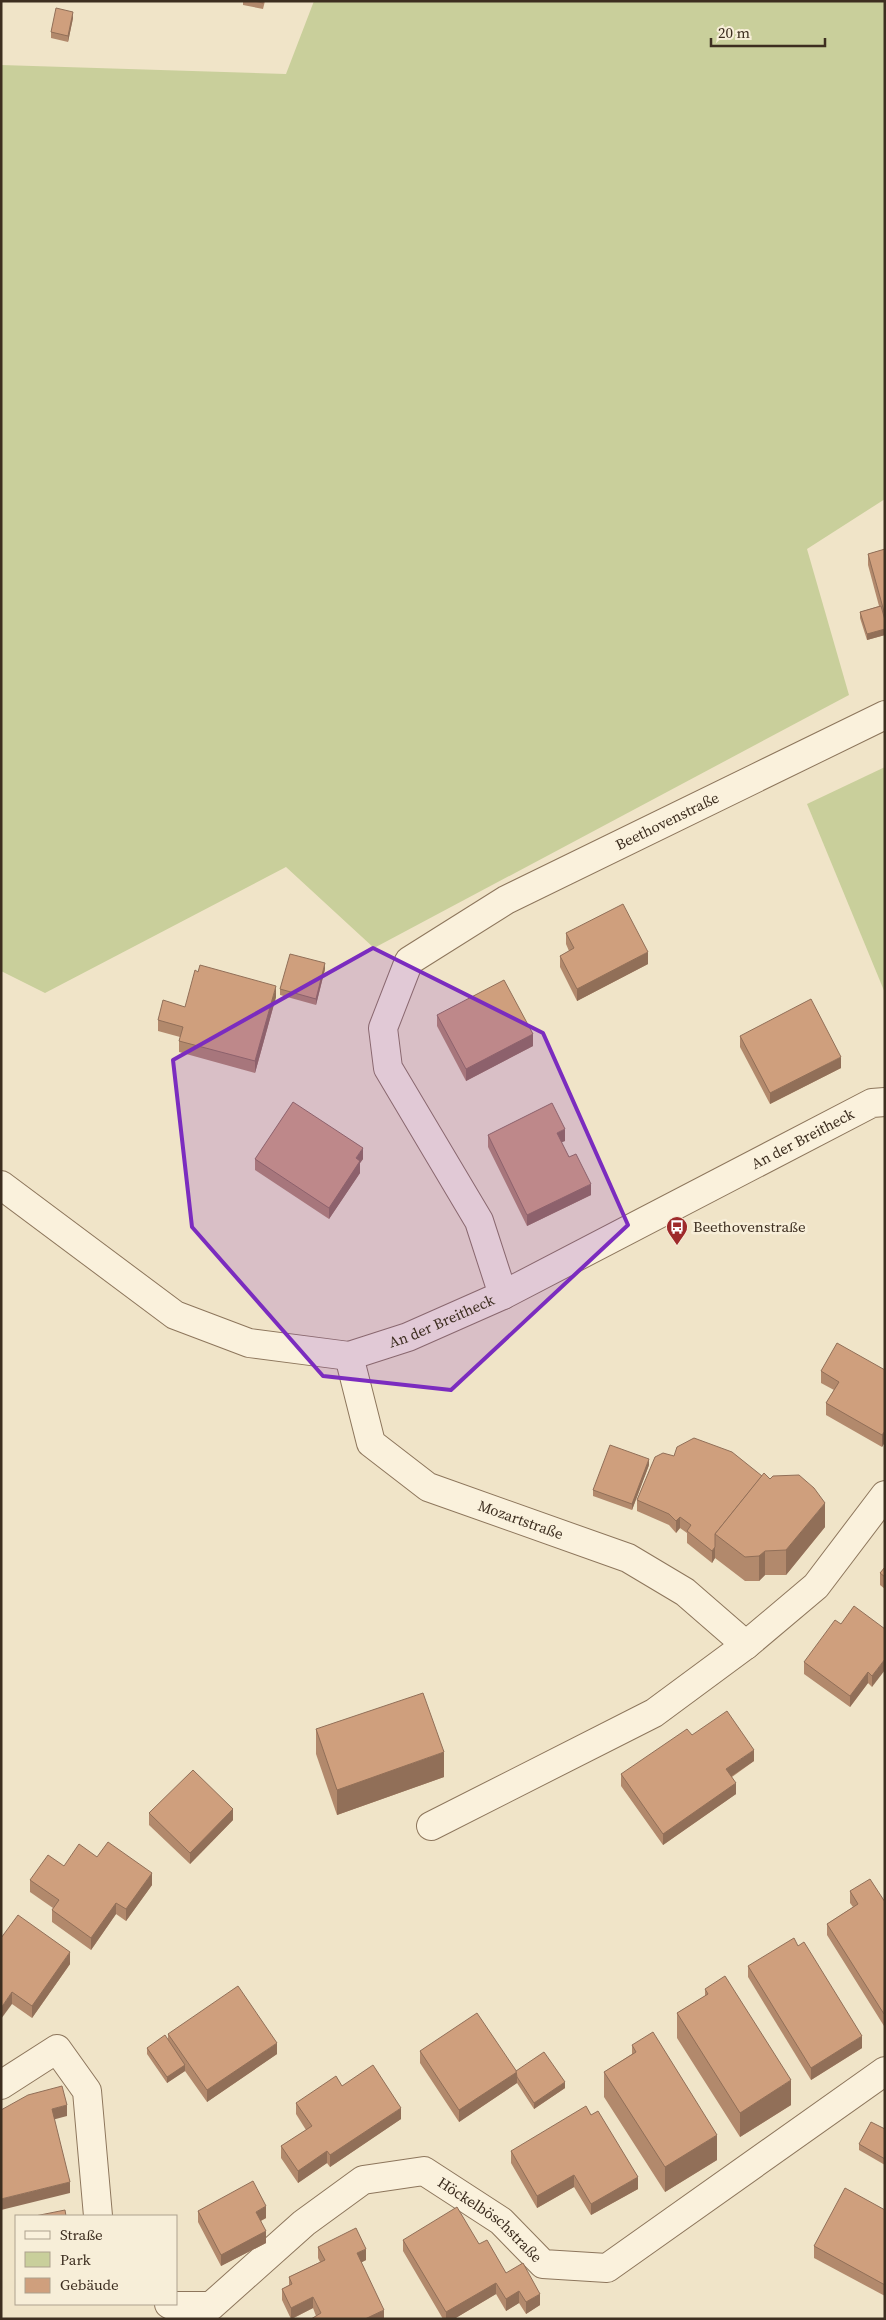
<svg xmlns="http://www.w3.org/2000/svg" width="886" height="2320" font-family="'Source Serif 4',serif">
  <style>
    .green { fill: #c9cf9b }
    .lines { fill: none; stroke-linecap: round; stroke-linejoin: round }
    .minor-casing { stroke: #8d765c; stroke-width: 30 }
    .minor { stroke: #faf1dc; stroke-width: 28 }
    .wall { fill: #b2896c }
    .shaded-wall { fill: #916f58 }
    .building { fill: #cf9f7d; stroke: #916f58 }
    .marked { fill: #7b2cbf; fill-opacity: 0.2; stroke: #7b2cbf; stroke-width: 4; stroke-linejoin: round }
    .labels { text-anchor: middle; stroke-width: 5; stroke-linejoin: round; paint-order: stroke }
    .street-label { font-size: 15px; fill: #3d2e20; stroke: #f7eed8 }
    .poi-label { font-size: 15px; fill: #3d2e20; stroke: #f7eed8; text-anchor: start }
  </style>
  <rect width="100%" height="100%" fill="#f0e4c8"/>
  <g class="green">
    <path d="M314,1H885V499L807,549L849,695L374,948L286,867L45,993L1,971V65L286,74Z"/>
    <path d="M885,767V993L807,804Z"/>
  </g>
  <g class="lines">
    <g class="minor-casing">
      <g id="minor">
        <path id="s1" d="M1,1185L175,1315L249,1343L349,1356L408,1337L503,1295L872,1103L885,1102"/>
        <path id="s2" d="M503,1295L479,1221L388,1068L383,1028L409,961L506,900L885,715"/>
        <path id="s3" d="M349,1356L371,1443L428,1487L628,1558L685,1592L746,1645"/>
        <path d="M431,1826L654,1713L746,1645L816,1586L885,1495"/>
        <path d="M1,2085L57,2049L87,2091L98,2216"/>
        <path id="s4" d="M169,2304L173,2306H211L304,2223L363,2180L424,2171L501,2221L543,2264L607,2268L885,2071"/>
      </g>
    </g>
    <use href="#minor" class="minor"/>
  </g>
  <g class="wall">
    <path d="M243,1H265L263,9L243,5Z"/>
    <path d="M73,18L68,42L51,38V32Z"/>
    <path d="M885,549V635L867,640L860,618V612L879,606L868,565V554Z"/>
    <path d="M566,933L648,964L577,1001L560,967V956L569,951L566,944Z"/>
    <path d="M325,969L316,1005L280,995V989Z"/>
    <path d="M276,997L255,1073L179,1052V1041L180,1037L158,1031V1020L185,1007Z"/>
    <path d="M437,1015L533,1046L466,1081L437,1026Z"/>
    <path d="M740,1036L841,1068L770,1104L740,1047Z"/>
    <path d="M488,1135L565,1141L561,1142L569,1157L591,1195L527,1226L488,1147Z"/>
    <path d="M255,1159H363L360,1163V1173L329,1219L255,1170Z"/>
    <path d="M885,1370V1442L882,1447L826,1415V1403L834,1390L821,1383V1371Z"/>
    <path d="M674,1456L762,1476L770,1479L825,1527L786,1575H765L759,1581H745L715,1558L712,1563L687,1543V1533L680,1528L676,1533L669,1525L637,1511V1500Z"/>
    <path d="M649,1465L632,1510L593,1496V1490Z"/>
    <path d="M885,1567V1589L880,1585V1573Z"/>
    <path d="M841,1624L885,1629L872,1687L868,1683L850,1707L804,1674V1662Z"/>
    <path d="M316,1729L444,1777L337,1815L316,1754Z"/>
    <path d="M754,1761L732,1777L736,1794L663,1845L621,1786V1774Z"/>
    <path d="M149,1813L233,1820L190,1864L149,1825Z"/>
    <path d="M97,1857L152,1885L126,1921L116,1914L91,1950L52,1922V1910L53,1908L30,1892V1880L64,1866Z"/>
    <path d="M850,1891L885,1902L884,2026L827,1935V1924L853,1907L850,1903Z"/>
    <path d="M1,1938L70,1964L32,2018L12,2004Z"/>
    <path d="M748,1966L862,2048L811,2080L748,1977Z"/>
    <path d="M705,1989L791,2105L740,2137L677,2038V2013L705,1996Z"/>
    <path d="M168,2034L277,2054L207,2102L185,2071L167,2083L147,2054V2048L168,2040Z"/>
    <path d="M632,2045L717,2160L665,2192L604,2097V2072L632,2054Z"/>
    <path d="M420,2051L516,2071L565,2088L534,2109L517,2083L459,2122L420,2063Z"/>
    <path d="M342,2086L401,2119L330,2167L327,2163L298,2183L281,2158V2146L306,2130L296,2114V2103Z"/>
    <path d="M885,2129V2165L859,2150V2144Z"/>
    <path d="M511,2151L638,2189L591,2215L574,2187L537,2208L511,2163Z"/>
    <path d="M885,2210V2296L814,2258V2246Z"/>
    <path d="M198,2211L266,2218L261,2221L266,2243L221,2266L198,2222Z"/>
    <path d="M403,2240L479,2244L506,2273L540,2305L526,2314L519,2303L506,2311L496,2294L454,2319H443L403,2251Z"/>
    <path d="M318,2247L366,2260L361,2262L384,2319L316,2316L313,2308L292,2319H291L282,2300V2289L289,2285V2277L320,2262L318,2258Z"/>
  </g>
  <g class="shaded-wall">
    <path d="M73,12V18L68,42V36Z"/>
    <path d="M885,629V635L867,640V634Z"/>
    <path d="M648,952V964L577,1001V989Z"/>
    <path d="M325,963V969L316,1005V999Z"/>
    <path d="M276,986V997L255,1073V1061Z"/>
    <path d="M533,1034V1046L466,1081V1069Z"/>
    <path d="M841,1057V1068L770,1104V1093Z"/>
    <path d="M565,1129V1141L557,1144V1133Z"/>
    <path d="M363,1148V1159L360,1163V1173L329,1219V1208L356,1158Z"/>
    <path d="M591,1184V1195L527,1226V1215Z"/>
    <path d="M885,1431V1442L882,1447V1435Z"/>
    <path d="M649,1459V1465L632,1510V1504Z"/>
    <path d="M825,1503V1527L786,1575V1550Z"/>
    <path d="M680,1517V1528L676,1533V1521Z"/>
    <path d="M715,1547V1558L712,1563V1551Z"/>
    <path d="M765,1551V1575L759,1581V1556Z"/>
    <path d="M885,1659V1670L872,1687V1676Z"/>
    <path d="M868,1672V1683L850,1707V1696Z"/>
    <path d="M754,1750V1761L726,1780V1769Z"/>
    <path d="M444,1752V1777L337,1815V1790Z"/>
    <path d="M736,1783V1794L663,1845V1834Z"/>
    <path d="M233,1809V1820L190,1864V1853Z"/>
    <path d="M152,1873V1885L126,1921V1909Z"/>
    <path d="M116,1903V1914L91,1950V1938Z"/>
    <path d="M70,1952V1964L32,2018V2006Z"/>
    <path d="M12,1992V2004L1,2019V2008Z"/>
    <path d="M862,2036V2048L811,2080V2068Z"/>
    <path d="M277,2043V2054L207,2102V2090Z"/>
    <path d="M185,2065V2071L167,2083V2077Z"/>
    <path d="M517,2072V2083L459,2122V2110Z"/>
    <path d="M791,2080V2105L740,2137V2113Z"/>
    <path d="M565,2082V2088L534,2109V2103Z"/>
    <path d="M67,2105V2116L52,2120V2109Z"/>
    <path d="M401,2108V2119L330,2167V2155Z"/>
    <path d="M717,2135V2160L665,2192V2167Z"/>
    <path d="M327,2151V2163L298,2183V2171Z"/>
    <path d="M574,2175V2187L537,2208V2196Z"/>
    <path d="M638,2177V2189L591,2215V2204Z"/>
    <path d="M70,2182V2193L1,2210V2199Z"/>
    <path d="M266,2206V2218L256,2223V2212Z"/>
    <path d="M266,2231V2243L221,2266V2255Z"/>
    <path d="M366,2249V2260L357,2265V2253Z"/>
    <path d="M496,2283V2294L454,2319H446V2312Z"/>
    <path d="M519,2291V2303L506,2311V2299Z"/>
    <path d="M540,2294V2305L526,2314V2302Z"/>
    <path d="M313,2297V2308L291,2319V2308Z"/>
    <path d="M384,2310V2319H365Z"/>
  </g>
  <g class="building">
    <path d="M254,1H263V3Z"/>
    <path d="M56,8L73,12L68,36L51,32Z"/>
    <path d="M885,549V615L868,554Z"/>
    <path d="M881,606L885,620V629L867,634L860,612Z"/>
    <path d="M623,904L648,952L577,989L560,956L574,948L566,933Z"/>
    <path d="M290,954L325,963L316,999L280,989Z"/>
    <path d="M200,965L276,986L255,1061L179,1041L183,1027L158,1020L163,1000L185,1007L195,970L198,972Z"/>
    <path d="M504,980L533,1034L466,1069L437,1015Z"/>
    <path d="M811,999L841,1057L770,1093L740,1036Z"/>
    <path d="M293,1102L363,1148L356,1158L360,1161L329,1208L255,1159Z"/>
    <path d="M552,1103L565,1129L557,1133L569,1157L576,1154L591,1184L527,1215L488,1135Z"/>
    <path d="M837,1343L885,1370V1431L882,1435L826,1403L839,1382L821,1371Z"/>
    <path d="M694,1438L732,1452L762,1476L715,1534V1547L712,1551L687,1531L691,1525L680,1517L676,1521L669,1514L637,1500L655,1457L663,1453L674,1456L677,1447Z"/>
    <path d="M610,1445L649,1459L632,1504L593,1490Z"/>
    <path d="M764,1473L770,1479L773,1476L799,1475L814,1488L825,1503L786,1550L765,1551L759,1556L745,1557L715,1534Z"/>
    <path d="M885,1567V1577L880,1573Z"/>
    <path d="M854,1606L885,1629V1659L872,1676L868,1672L850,1696L804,1662L835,1620L841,1624Z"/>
    <path d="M423,1693L444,1752L337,1790L316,1729Z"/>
    <path d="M727,1711L754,1750L726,1769L736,1783L663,1834L621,1774L687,1729L692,1735Z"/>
    <path d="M193,1770L233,1809L190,1853L149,1813Z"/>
    <path d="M108,1842L152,1873L126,1909L116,1903L91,1938L52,1910L59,1900L30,1880L48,1855L64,1866L79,1844L97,1857Z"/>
    <path d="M870,1879L885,1902L884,2014L827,1924L858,1904L850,1891Z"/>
    <path d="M18,1915L70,1952L32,2006L12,1992L1,2008V1938Z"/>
    <path d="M794,1938L798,1946L804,1942L862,2036L811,2068L748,1966Z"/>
    <path d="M725,1976L791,2080L740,2113L677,2013L708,1994L705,1989Z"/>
    <path d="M238,1986L277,2043L207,2090L168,2034Z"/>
    <path d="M477,2013L517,2072L459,2110L420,2051Z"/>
    <path d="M653,2032L717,2135L665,2167L604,2072L636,2052L632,2045Z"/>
    <path d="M165,2035L185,2065L167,2077L147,2048Z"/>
    <path d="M544,2052L565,2082L534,2103L517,2077L516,2071Z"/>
    <path d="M373,2065L401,2108L330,2155L327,2151L298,2171L281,2146L312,2126L296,2103L336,2076L342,2086Z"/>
    <path d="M62,2086L67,2105L52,2109L70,2182L1,2199V2110L28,2095Z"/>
    <path d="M586,2106L591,2115L598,2111L638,2177L591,2204L574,2175L537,2196L511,2151Z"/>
    <path d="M871,2122L885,2129V2159L859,2144Z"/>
    <path d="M253,2181L266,2206L256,2212L266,2231L221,2255L198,2211Z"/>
    <path d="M845,2188L885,2210V2285L814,2246Z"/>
    <path d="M457,2207L479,2244L487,2240L506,2273L523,2263L540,2294L526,2302L519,2291L506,2299L496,2283L446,2312L403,2240Z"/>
    <path d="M65,2210L66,2216H35Z"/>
    <path d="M356,2228L366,2249L357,2253L384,2310L365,2319H311L321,2313L313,2297L291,2308L282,2289L292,2284L289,2277L325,2260L318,2247Z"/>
  </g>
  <path class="marked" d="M373,948L543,1033L628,1225L451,1390L323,1376L192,1227L173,1060Z"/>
  <defs>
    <g id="bus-pin" transform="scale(1.125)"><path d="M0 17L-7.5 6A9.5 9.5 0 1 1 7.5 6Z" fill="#9e2a2b" stroke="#f7eed8"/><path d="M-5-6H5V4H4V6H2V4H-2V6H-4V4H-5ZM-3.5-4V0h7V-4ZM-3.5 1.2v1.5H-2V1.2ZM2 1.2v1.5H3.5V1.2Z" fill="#fff"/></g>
  </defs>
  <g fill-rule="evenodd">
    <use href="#bus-pin" x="677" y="1227"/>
  </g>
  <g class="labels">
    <g class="street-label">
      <text dy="5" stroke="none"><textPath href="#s2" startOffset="662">Beethovenstraße</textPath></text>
      <text dy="5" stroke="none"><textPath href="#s1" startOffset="901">An der Breitheck</textPath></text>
      <text dy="5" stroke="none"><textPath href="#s1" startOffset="496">An der Breitheck</textPath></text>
      <text dy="5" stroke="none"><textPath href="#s3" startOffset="260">Mozartstraße</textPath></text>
      <text dy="5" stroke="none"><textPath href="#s4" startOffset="384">Höckelböschstraße</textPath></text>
    </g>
    <g class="poi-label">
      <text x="693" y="1232">Beethovenstraße</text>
    </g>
  </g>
  <rect width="886" height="2320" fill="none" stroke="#3d2e20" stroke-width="5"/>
  <rect x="15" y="2215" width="162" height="90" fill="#f7eed8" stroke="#ada18e"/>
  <rect x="25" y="2231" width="25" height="8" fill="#faf1dc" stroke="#ada18e"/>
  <text x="60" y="2240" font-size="15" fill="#3d2e20">Straße</text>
  <rect x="25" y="2252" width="25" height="15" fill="#c9cf9b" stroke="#ada18e"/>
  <text x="60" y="2265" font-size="15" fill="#3d2e20">Park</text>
  <rect x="25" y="2278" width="25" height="15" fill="#cf9f7d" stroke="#ada18e"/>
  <text x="60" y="2290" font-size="15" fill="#3d2e20">Gebäude</text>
  <path d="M711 38v8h114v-8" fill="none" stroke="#3d2e20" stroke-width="2.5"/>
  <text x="718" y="38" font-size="15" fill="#3d2e20" stroke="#f7eed8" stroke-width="4" paint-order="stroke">20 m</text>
</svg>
